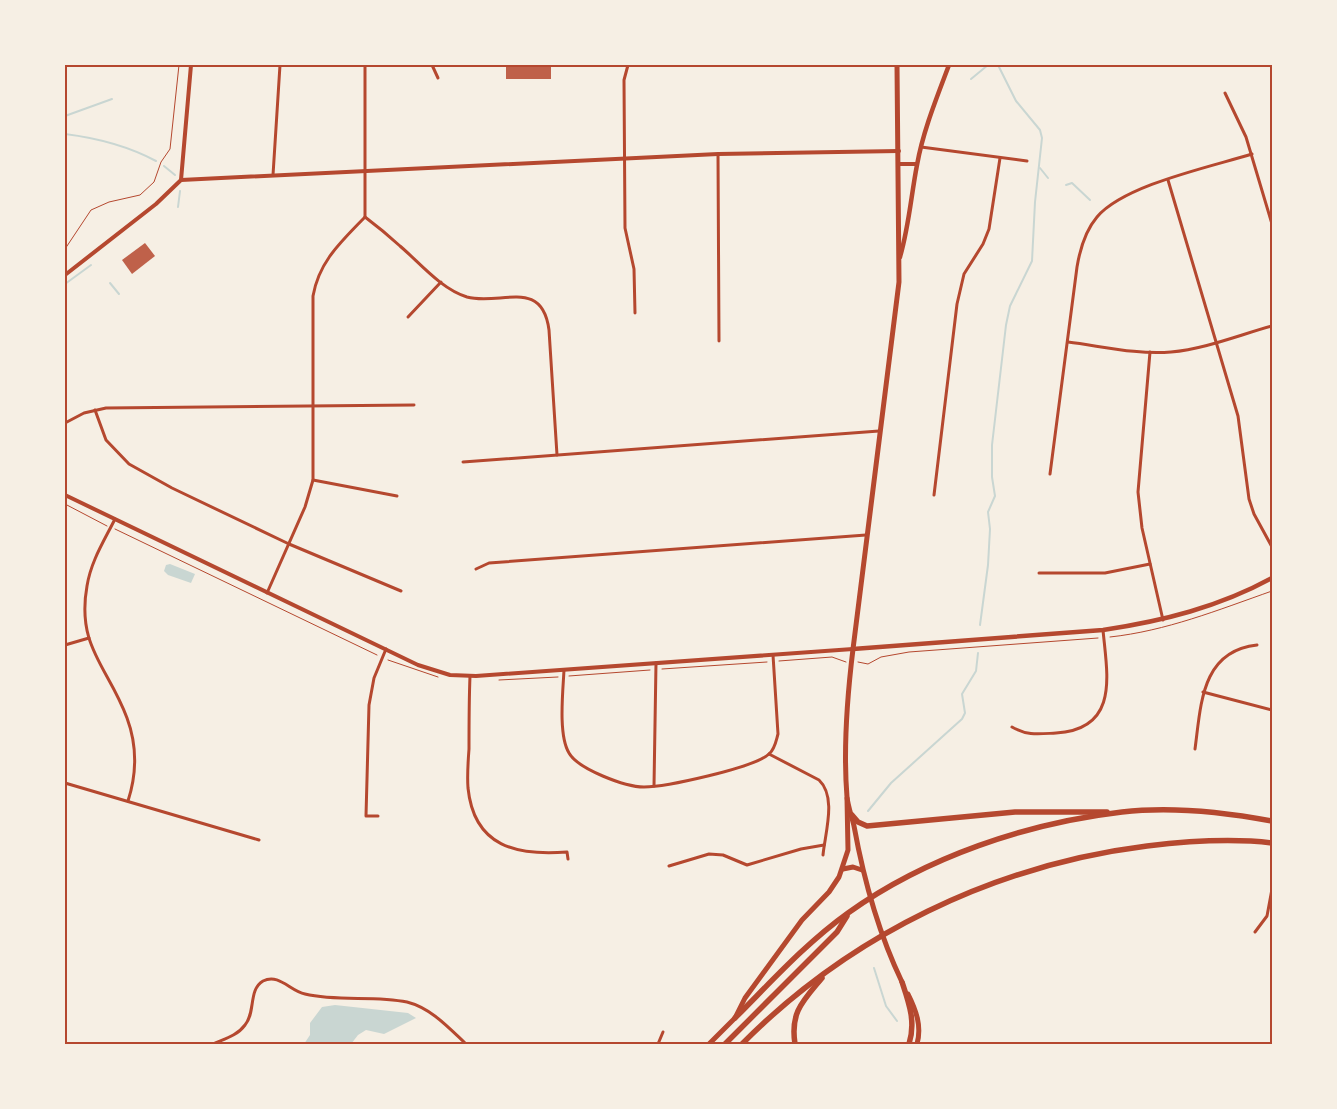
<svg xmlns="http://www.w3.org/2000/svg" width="1337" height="1109" font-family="'Open Sans',sans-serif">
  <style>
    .water { fill: #c9d6d2 }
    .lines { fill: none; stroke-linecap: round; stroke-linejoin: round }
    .stream { stroke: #c9d6d2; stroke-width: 2 }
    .building { fill: #bf614a }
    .path { stroke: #b5482f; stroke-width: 1 }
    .minor { stroke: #b5482f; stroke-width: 3 }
    .tertiary { stroke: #b5482f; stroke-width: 4 }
    .secondary { stroke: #b5482f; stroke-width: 4.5 }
    .primary { stroke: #b5482f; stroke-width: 5 }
    .trunk { stroke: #b5482f; stroke-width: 5 }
    .motorway { stroke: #b5482f; stroke-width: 5.5 }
    .neatline { fill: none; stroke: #b5482f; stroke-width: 2 }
  </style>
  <rect width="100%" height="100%" fill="#f6efe4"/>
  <g class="water">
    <path d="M170,564L195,574L191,583L168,575L164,571L166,565Z"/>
    <path d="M335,1005L408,1013L416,1018L384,1034L366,1030L358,1035L351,1044H304L310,1035V1023L322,1007Z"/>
  </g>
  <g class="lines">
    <g class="stream">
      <path d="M971,79L988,65H998"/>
      <path d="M65,116L112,99"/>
      <path d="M65,134C97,138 128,146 156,161"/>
      <path d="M164,166L175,175"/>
      <path d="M1040,168L1048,178"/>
      <path d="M1066,185L1072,183L1090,200"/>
      <path d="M178,207L180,191"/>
      <path d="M110,283L119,294"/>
      <path d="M65,284L91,265"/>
      <path d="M980,625L988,565L990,529L988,512L995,496L992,477V445L1006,325L1010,306L1032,261L1035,202L1042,138L1040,130L1016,101L998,65"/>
      <path d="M868,811L891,783L962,719L965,713L962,694L976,671L978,653"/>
      <path d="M874,968L886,1006L897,1021"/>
    </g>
  </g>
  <g class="building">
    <path d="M506,65H569V67H551V79H506Z"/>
    <path d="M145,243L155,256L132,274L122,260Z"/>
  </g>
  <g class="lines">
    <g class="path">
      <path d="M65,249L91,210L109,202L140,195L154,182L161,162L170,149L179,65"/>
      <path d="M65,504L107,526"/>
      <path d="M115,529L377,655"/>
      <path d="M1110,637C1166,631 1218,610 1272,591"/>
      <path d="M388,660L438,677"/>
      <path d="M779,661L832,657L846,662"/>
      <path d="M858,662L868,664L881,657L909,652L1098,638"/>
      <path d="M662,669L767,662"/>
      <path d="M569,676L650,670"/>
      <path d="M499,680L558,677"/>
    </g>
    <g class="minor">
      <path d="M432,65L438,78"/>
      <path d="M628,65L624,80L625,228L634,269L635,313"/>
      <path d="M1225,93L1246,137L1272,224"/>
      <path d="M921,147L1027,161"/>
      <path d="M718,154L719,341"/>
      <path d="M273,175L280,65"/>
      <path d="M1168,180L1238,416L1249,499L1254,514L1272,547"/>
      <path d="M365,217C377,226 389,236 400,246C420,263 441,289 467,297C500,306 542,277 549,330L557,455"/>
      <path d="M408,317L441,282"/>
      <path d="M1068,342C1101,346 1137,355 1171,352C1205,349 1239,335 1272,326"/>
      <path d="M1150,352L1138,492L1142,528L1163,620"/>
      <path d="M95,410L106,440L129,464L172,488L289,544L401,591"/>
      <path d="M65,423L84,413L106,408L414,405"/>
      <path d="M463,462L879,431"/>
      <path d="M1050,474L1077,267C1080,249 1085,231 1097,217C1124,185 1210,167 1252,154"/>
      <path d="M313,480L397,496"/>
      <path d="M934,495L957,304L964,274L983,244L989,229L1000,158"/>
      <path d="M115,519C104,541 91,561 87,586C76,647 109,668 127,718C137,745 137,773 128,801"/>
      <path d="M476,569L489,563L866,535"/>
      <path d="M1039,573H1105L1150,564"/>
      <path d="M267,593L305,507L313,480V296C319,261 342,241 365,217V65"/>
      <path d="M65,645L89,638"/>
      <path d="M564,670C563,691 558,735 569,753C578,769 625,787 644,787C665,787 754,768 769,754C775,749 776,741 778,734L773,655"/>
      <path d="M470,676C469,700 469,725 469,749C468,762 467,775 468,788C474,847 517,856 567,852L568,859"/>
      <path d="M1203,692L1272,710"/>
      <path d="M1012,727C1028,736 1038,734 1056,733C1120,729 1107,674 1103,630"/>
      <path d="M1195,749C1201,705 1201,651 1257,645"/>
      <path d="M769,754L819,780C837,797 825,833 823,855"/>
      <path d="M65,783L259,840"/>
      <path d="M654,786L656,663"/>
      <path d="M378,816H366L369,705L374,678L386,649"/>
      <path d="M669,866L709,854L723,855L747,865L801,849L824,845"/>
      <path d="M1255,932L1267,916L1272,889"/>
      <path d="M213,1044C224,1039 237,1036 245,1025C256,1012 248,990 263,981C279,973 290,991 305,994C338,1002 374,995 407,1002C431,1008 449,1028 466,1044"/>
      <path d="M658,1044L663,1032"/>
    </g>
    <g class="tertiary">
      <path d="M899,164H917"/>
      <path d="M181,180L718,154L899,151"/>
      <path d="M65,275L156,204L181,180L191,65"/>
      <path d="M65,495L418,665L450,675L476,676L853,649"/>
    </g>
    <g class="secondary">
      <path d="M900,257C909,226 911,196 917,165C923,131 937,97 949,65"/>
      <path d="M853,649L1103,630C1163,621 1219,607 1272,578"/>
    </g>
    <path class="primary" d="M897,65L899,282L853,649C847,698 843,748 847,797C848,807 852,817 854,826C864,881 878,932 902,982"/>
    <g class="trunk">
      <path d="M843,869L853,867L862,870"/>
      <path d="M908,994C916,1010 922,1026 917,1044"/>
      <path d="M709,1044L735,1018L745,998L802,920L829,892L839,877L848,850L847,798"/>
    </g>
    <g class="motorway">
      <path d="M852,815L858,822L867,826L1015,812H1107"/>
      <path d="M902,982C909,1003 916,1022 909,1044"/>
      <path d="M735,1018C771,982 806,943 848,913C926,857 1027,823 1122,812C1171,806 1224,812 1272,821"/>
      <path d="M725,1044L837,932L847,916"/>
      <path d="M742,1044C850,935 994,865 1147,846C1188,841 1231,838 1272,843"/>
      <path d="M795,1044C790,1012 803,1001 822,978"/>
    </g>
  </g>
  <rect width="1337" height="1109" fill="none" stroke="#f6efe4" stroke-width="132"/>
  <rect x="66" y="66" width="1205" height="977" class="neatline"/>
</svg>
